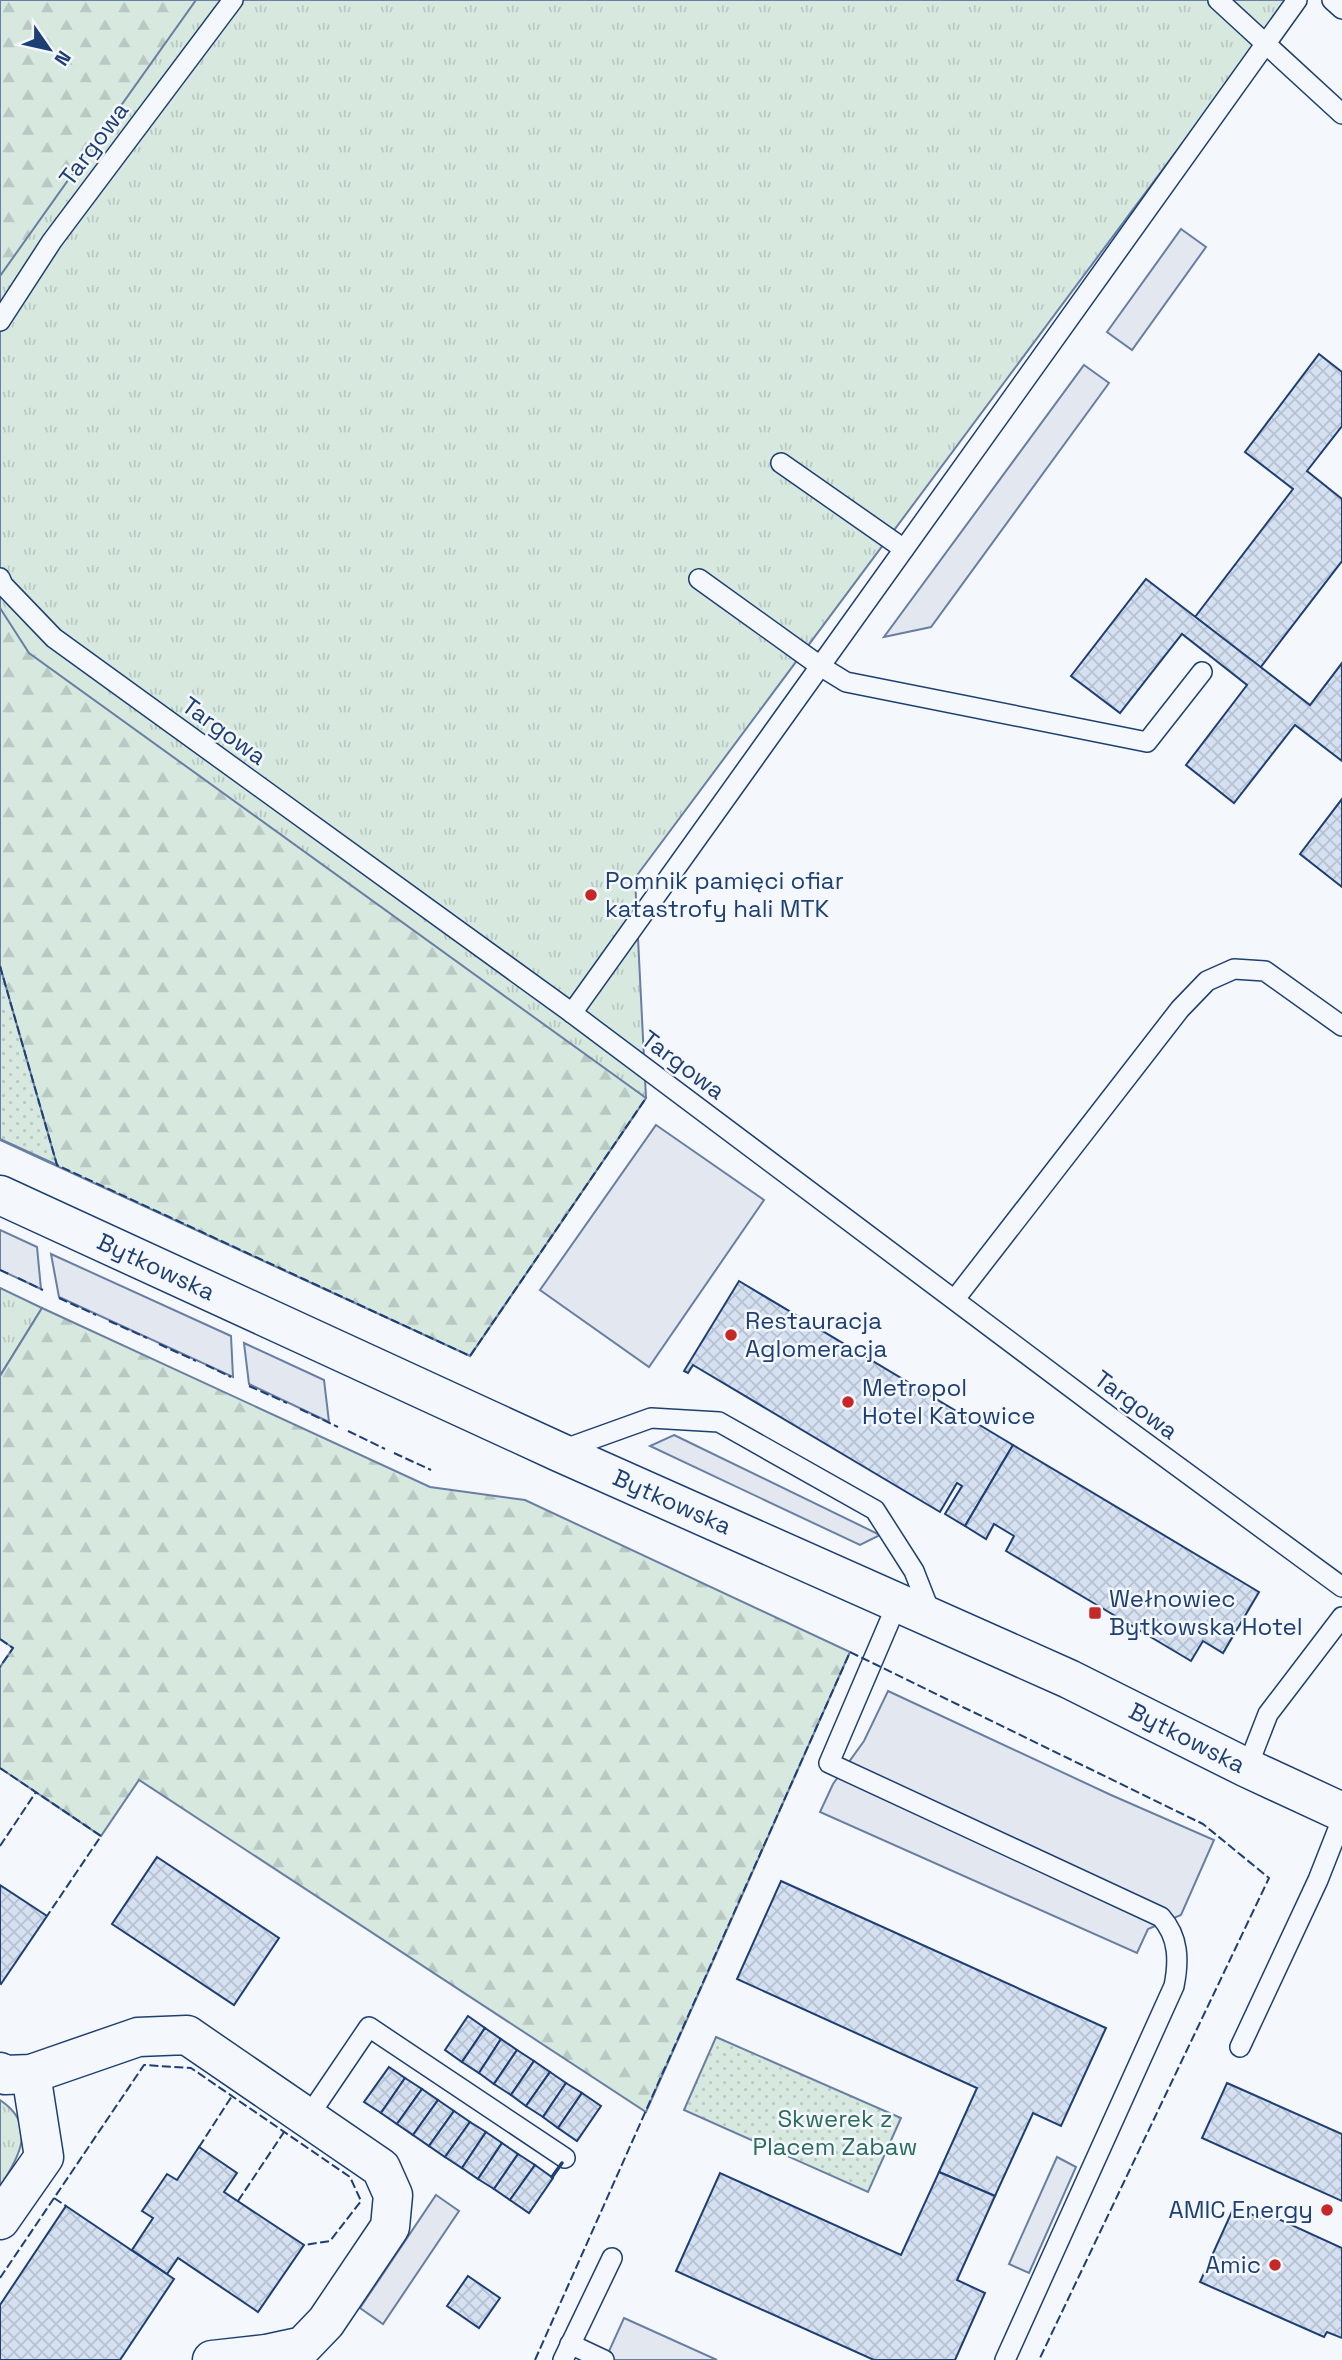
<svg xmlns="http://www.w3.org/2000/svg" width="1342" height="2360" font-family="'Space Grotesk',sans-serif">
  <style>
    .grass { fill: url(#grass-tufts); stroke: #687fa3; stroke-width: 2 }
    .forest { fill: url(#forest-firs); stroke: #687fa3; stroke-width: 2 }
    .park { fill: url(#park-dots); stroke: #687fa3; stroke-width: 2 }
    .parking { fill: #e3e8f0; stroke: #687fa3; stroke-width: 2 }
    .building { fill: url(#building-cross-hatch); stroke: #1d3f73; stroke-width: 2 }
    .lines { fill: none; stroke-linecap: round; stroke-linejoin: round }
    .lane-casing { stroke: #1d3f73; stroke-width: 22 }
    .street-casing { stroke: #1d3f73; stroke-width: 41 }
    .secondary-casing { stroke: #1d3f73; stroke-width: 41 }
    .lane { stroke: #f4f7fb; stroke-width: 19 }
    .street { stroke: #f4f7fb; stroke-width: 38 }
    .secondary { stroke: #f4f7fb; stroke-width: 38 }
    .fence { stroke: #1d3f73; stroke-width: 2; stroke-dasharray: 9 3.5; stroke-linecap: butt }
    .wall { stroke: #1d3f73; stroke-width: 3.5 }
    .poi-dot { fill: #c62828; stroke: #f4f7fb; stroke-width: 2.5 }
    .labels { text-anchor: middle; stroke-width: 5; stroke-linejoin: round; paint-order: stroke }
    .street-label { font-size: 24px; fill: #1d3f73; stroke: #f4f7fb }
    .poi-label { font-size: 24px; fill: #1d3f73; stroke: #f4f7fb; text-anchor: start }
    .park-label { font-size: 24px; fill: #2c6c60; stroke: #f4f7fb }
  </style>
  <defs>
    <pattern id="grass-tufts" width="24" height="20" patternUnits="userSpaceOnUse" patternTransform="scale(1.75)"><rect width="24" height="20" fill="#d7e8df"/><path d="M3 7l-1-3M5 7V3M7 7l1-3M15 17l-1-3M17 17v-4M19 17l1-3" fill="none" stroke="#b8c8c3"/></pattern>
    <pattern id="forest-firs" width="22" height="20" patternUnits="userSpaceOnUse" patternTransform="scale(1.75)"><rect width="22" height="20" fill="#d7e8df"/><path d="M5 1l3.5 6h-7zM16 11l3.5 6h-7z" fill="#b8c8c3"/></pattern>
    <pattern id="park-dots" width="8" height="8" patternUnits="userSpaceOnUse" patternTransform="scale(1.75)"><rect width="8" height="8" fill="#d7e8df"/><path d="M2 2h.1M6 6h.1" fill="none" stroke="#b8c8c3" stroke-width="1.8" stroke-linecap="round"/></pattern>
    <pattern id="building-cross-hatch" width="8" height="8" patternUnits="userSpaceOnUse" patternTransform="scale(1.75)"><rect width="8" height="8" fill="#d5e0f0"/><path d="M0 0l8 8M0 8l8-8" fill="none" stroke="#b6c1d1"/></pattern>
  </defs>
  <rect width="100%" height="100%" fill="#f4f7fb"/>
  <g class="grass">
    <path d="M0,0H1289L635,878L646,1098L470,1356L0,966Z"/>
    <path d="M0,1288L42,1308L0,1376Z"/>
    <path d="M0,2100C38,2125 19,2158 0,2186Z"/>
  </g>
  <g class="forest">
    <path d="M0,0H196L0,276Z"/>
    <path d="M0,608L29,653L646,1098L470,1356L0,1140Z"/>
    <path d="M42,1308L430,1487L525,1500L850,1652L646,2112L139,1780L101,1836L0,1768V1667L13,1648L0,1639V1376Z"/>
  </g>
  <g class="park">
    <path d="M0,966L57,1165L0,1139Z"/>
    <path d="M716,2037L901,2118L868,2192L684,2110Z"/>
  </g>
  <g class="parking">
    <path d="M1181,229L1206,247L1132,350L1107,332Z"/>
    <path d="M1084,365L1109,383L931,627L884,637Z"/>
    <path d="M656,1125L764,1200L649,1367L540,1290Z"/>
    <path d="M0,1230L37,1247L41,1289L0,1270Z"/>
    <path d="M51,1254L231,1336L233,1377L59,1297Z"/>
    <path d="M244,1343L324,1380L329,1422L249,1384Z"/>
    <path d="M674,1435L880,1535L860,1545L650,1446Z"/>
    <path d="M888,1691L1111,1795L1214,1840L1181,1915L1148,1929L1137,1953L820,1812L833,1784L864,1741Z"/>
    <path d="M1057,2157L1076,2167L1029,2273L1009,2264Z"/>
    <path d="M436,2195L459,2211L383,2324L360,2308Z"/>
    <path d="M624,2318L717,2360H605Z"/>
  </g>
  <g class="building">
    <path d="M1319,354L1342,372V426L1307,471L1342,499V561L1260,668L1195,617L1293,489L1245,452Z"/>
    <path d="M1146,579L1310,705L1342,663V761L1295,725L1234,803L1186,765L1247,685L1182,634L1120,713L1071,676Z"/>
    <path d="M1342,799V887L1300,854Z"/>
    <path d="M739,1281L1013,1445L965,1526L945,1514L962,1486L957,1483L940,1512L693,1365L688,1373L684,1371Z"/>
    <path d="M1013,1445L1259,1592L1223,1653L1203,1641L1191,1661L1006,1551L1014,1536L994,1524L986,1539L965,1526Z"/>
    <path d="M157,1857L279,1938L234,2005L112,1924Z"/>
    <path d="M781,1881L1106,2028L1061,2126L1033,2113L995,2196L939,2172L977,2088L737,1979Z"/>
    <path d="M0,1885L47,1916L1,1984L0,1983Z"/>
    <path d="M468,2016L485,2028L462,2062L445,2050Z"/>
    <path d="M485,2028L501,2039L479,2073L462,2062Z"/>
    <path d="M501,2039L517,2050L494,2084L479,2073Z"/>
    <path d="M517,2050L534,2061L511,2095L494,2084Z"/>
    <path d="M534,2061L550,2072L526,2106L511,2095Z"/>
    <path d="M389,2067L405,2078L381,2113L364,2102Z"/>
    <path d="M550,2072L566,2083L543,2117L526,2106Z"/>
    <path d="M405,2078L422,2089L397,2124L381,2113Z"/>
    <path d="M566,2083L582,2093L558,2128L543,2117Z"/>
    <path d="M1227,2083L1342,2134V2201L1202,2138Z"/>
    <path d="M422,2089L438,2100L413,2135L397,2124Z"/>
    <path d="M582,2093L601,2106L577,2141L558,2128Z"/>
    <path d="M438,2100L454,2111L429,2146L413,2135Z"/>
    <path d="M454,2111L470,2122L445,2157L429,2146Z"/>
    <path d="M470,2122L486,2132L462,2168L445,2157Z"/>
    <path d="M486,2132L502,2143L478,2179L462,2168Z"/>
    <path d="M502,2143L518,2154L494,2189L478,2179Z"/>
    <path d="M199,2147L237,2173L224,2192L304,2245L258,2312L178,2258L167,2274L132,2250L153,2218L142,2211L167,2174L177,2180Z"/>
    <path d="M518,2154L535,2165L510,2200L494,2189Z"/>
    <path d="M535,2165L553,2178L529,2213L510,2200Z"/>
    <path d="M939,2172L995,2196L957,2280L985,2293L955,2360H874L676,2271L720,2173L901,2255Z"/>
    <path d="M66,2206L174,2279L120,2360H0V2305Z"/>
    <path d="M1234,2207L1260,2218L1263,2212L1342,2248V2338L1327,2332L1324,2337L1200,2282Z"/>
    <path d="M468,2276L500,2298L479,2328L447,2306Z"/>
  </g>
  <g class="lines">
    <g class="lane-casing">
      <g id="lane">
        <path d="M1218,0L1342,114"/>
        <path d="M1332,0L1342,9"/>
        <path d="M0,321L52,241L233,0"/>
        <path d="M781,463L904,549"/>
        <path d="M0,578L3,585L54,638L572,1013L1109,1416L1342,1587"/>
        <path d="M699,579L820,666L846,682L1147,742L1202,672"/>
        <path d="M572,1013L1297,0"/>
        <path d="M955,1299L1180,1009L1207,981L1234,969L1265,971L1342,1026"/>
        <path d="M562,1450L651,1418L719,1422L875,1510L914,1571L932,1617"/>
        <path d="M897,1604L829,1763L1161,1917C1179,1937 1179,1961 1174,1986L1005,2360"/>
        <path d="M1247,1768L1268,1714L1342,1617"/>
        <path d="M1240,2047L1318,1880L1342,1819"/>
        <path d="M308,2117L369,2027L565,2158"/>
        <path d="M570,2344L604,2360"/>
        <path d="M563,2360L612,2258"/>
      </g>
    </g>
    <g class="street-casing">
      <g id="street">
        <path d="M0,2072L5,2075L31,2074L138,2037L187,2035L381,2168L393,2195L390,2227L326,2322L303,2346L266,2354L212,2360"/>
        <path d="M0,2220L44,2157L31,2074"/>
      </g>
    </g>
    <g class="secondary-casing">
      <path id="secondary" d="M0,1195L559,1452L1069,1679L1247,1768L1342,1812"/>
    </g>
    <use href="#lane" class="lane"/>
    <use href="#street" class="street"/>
    <use href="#secondary" class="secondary"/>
    <g class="fence">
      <path d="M0,966L57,1165L470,1356L646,1098"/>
      <path d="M0,1270L11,1275"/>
      <path d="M18,1278L43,1290"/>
      <path d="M59,1298L96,1315"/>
      <path d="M109,1321L147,1338"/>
      <path d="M159,1344L196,1361"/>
      <path d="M206,1365L231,1377"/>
      <path d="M249,1386L287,1403"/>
      <path d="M300,1409L338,1427"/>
      <path d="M348,1431L385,1449"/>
      <path d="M394,1453L431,1470"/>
      <path d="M0,1639L13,1648L0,1667"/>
      <path d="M0,1768L101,1836L47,1916"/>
      <path d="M0,1846L36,1792"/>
      <path d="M199,2147L232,2096"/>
      <path d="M54,2198L66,2206"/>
      <path d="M238,2201L284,2132"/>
      <path d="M0,2278L144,2065L191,2068L350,2177L361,2201L330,2241L304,2245"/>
      <path d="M535,2360L850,1652L1203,1824L1269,1878L1039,2360"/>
    </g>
    <path class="wall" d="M552,2177L562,2163"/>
  </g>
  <g class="poi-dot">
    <circle cx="591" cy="895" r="7"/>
    <circle cx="731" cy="1335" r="7"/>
    <circle cx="848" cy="1402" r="7"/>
    <rect x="1088" y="1606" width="14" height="14" rx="3.5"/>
    <circle cx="1327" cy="2210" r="7"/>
    <circle cx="1275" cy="2265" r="7"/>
  </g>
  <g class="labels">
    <g class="street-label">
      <text transform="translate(94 144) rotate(-53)" y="8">Targowa</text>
      <text transform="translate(224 731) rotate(36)" y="8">Targowa</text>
      <text transform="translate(683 1065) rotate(37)" y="8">Targowa</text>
      <text transform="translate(156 1267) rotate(25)" y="8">Bytkowska</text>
      <text transform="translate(1136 1405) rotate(37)" y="8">Targowa</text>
      <text transform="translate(672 1502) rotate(24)" y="8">Bytkowska</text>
      <text transform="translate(1187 1738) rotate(27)" y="8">Bytkowska</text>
    </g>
    <g class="poi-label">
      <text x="605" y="889">Pomnik pamięci ofiar<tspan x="605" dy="28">katastrofy hali MTK</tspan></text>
      <text x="745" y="1329">Restauracja<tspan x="745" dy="28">Aglomeracja</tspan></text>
      <text x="862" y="1396">Metropol<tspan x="862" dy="28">Hotel Katowice</tspan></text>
      <text x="1109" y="1607">Wełnowiec<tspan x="1109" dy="28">Bytkowska Hotel</tspan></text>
      <text x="1313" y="2218" text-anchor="end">AMIC Energy</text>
      <text x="1261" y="2273" text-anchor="end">Amic</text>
    </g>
    <g class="park-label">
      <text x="835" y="2127">Skwerek z<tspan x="835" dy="28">Placem Zabaw</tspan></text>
    </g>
  </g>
  <g transform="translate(49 49) rotate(124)" stroke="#f4f7fb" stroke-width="5" paint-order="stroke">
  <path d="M0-5L12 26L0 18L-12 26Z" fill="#1d3f73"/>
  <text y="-10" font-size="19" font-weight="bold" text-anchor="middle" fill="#1d3f73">N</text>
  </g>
</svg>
